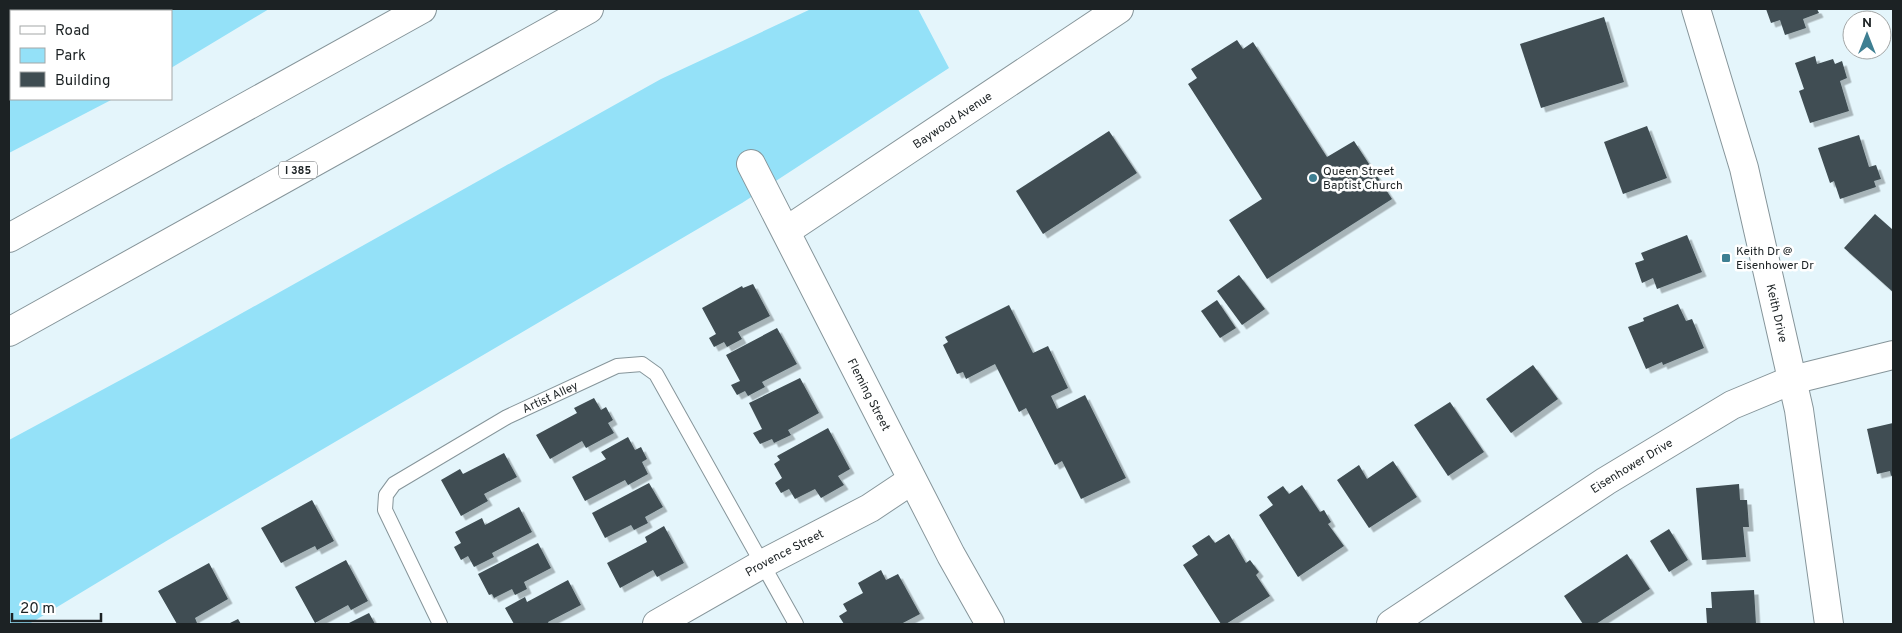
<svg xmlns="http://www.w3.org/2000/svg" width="1902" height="633" font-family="Overpass,sans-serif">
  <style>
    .green { fill: #94e1f8 }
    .building { fill: #3f4d52; filter: url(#shadow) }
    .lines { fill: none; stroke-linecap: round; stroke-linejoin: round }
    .service-casing { stroke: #86959a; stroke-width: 16 }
    .minor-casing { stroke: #86959a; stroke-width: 30 }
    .tertiary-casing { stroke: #86959a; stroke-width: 30 }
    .motorway-casing { stroke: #86959a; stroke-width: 30 }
    .service { stroke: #fff; stroke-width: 14 }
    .minor { stroke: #fff; stroke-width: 28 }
    .tertiary { stroke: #fff; stroke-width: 28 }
    .motorway { stroke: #fff; stroke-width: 28 }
    .poi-dot { fill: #3e7f92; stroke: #fff; stroke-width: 2 }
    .labels { text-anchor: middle; stroke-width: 5; stroke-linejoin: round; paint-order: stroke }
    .shield { fill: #fff; stroke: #606466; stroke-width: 1 }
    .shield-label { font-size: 11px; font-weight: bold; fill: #1c2224 }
    .street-label { font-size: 12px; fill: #1c2224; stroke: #fff }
    .poi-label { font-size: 12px; fill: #1c2224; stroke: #fff; text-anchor: start }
  </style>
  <defs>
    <filter id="shadow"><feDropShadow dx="4.5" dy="4.5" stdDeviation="0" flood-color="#0004"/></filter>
  </defs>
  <rect width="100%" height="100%" fill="#e4f5fb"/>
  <g class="green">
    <path d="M9,9H269L171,68V11H11V99H113L9,153Z"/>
    <path d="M811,9H918L949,68L742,203L168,540L29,624H9V440L167,355L661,79Z"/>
  </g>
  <g class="building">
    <path d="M1766,9H1817L1819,13L1803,19L1806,28L1785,35L1780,20L1771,23Z"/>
    <path d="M1604,17L1624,82L1541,108L1520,44Z"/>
    <path d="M1237,40L1243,49L1253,42L1327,157L1354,141L1392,199L1267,279L1229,220L1262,199L1188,84L1197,78L1191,69Z"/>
    <path d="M1815,56L1817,64L1833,59L1835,64L1842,61L1847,78L1840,81L1849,111L1810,123L1799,91L1804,89L1795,63Z"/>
    <path d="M1647,126L1667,178L1623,194L1604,142Z"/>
    <path d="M1109,131L1137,173L1043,234L1016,191Z"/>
    <path d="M1859,135L1869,167L1876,165L1881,179L1874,181L1876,187L1840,199L1834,181L1830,183L1818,148Z"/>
    <path d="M1875,214L1893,230V292L1844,248Z"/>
    <path d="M1687,235L1702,272L1657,289L1653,278L1642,283L1635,263L1644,260L1641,253Z"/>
    <path d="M1239,275L1265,309L1242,325L1217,291Z"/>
    <path d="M753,284L770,316L738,332L742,339L727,347L724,342L714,347L709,338L716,334L702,308L742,286L743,288Z"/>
    <path d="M1217,300L1236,328L1220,338L1201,311Z"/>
    <path d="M1678,304L1686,321L1692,319L1704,348L1663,365L1662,362L1646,369L1628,327L1644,321L1643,318Z"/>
    <path d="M1009,305L1033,353L1048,346L1068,388L1051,396L1057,409L1085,395L1126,478L1081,499L1062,461L1055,465L1026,408L1019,412L995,364L966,379L963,372L957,374L943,345L948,342L945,337Z"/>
    <path d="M777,328L797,364L762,382L765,387L748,396L745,391L737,395L731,385L740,381L726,355Z"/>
    <path d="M1533,365L1558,399L1511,433L1486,399Z"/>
    <path d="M800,378L819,413L788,430L791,435L774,443L772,439L760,444L753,433L762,429L749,403Z"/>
    <path d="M594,398L601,410L606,407L613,420L608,423L614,433L586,448L582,441L550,459L536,435L577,413L574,408Z"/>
    <path d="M1450,402L1484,452L1448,476L1414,425Z"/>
    <path d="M1893,423V475L1891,476L1890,471L1877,474L1867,429Z"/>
    <path d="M828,428L850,469L838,476L844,485L821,498L815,489L795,499L789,489L781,493L775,483L782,478L774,464L780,460L777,456Z"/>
    <path d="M628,437L635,450L641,447L647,459L642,462L648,474L628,485L625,480L585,501L572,477L606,459L601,452Z"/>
    <path d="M504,453L517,477L484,494L488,501L461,516L441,480L460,469L463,474Z"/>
    <path d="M1393,461L1417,497L1369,528L1337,480L1359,465L1367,479Z"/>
    <path d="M649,483L663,507L645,517L648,523L634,530L631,525L605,538L592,513Z"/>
    <path d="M1739,484L1740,500H1747L1749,527H1743L1746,557L1702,560L1696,488Z"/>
    <path d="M1302,485L1320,512L1324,510L1331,522L1328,524L1344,546L1298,577L1259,515L1273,505L1267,497L1283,486L1289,494Z"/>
    <path d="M312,500L334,541L317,550L315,546L281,563L261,528Z"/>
    <path d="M519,507L532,532L492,553L494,557L474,567L468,556L461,560L454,547L461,543L455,532L482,518L485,525Z"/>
    <path d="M664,526L684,563L657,577L653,570L620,588L607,563L647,542L645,537Z"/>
    <path d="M1669,529L1688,560L1669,572L1650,541Z"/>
    <path d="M1229,534L1246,563L1250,560L1259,572L1256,575L1270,596L1226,624H1221L1183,565L1198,555L1192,546L1209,535L1215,543Z"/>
    <path d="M538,543L551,568L524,582L527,589L515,595L512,589L494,598L492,594L489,595L478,574Z"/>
    <path d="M1627,554L1650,589L1596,624H1583L1564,596Z"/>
    <path d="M346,560L368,601L351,610L348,605L315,623L295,587Z"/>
    <path d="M209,563L228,599L195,618L197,623L194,624H177L158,591Z"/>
    <path d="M881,570L886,580L898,574L920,614L901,624H844L839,616L847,611L843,604L863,593L858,583Z"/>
    <path d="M568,580L581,605L548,622L549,624H514L505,608L525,597L527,602Z"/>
    <path d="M1754,590L1756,624H1707L1706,608H1712L1711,592Z"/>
    <path d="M369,613L375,624H347Z"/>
    <path d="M238,619L241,624H228Z"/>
  </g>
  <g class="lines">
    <g class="service-casing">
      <g id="service">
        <path id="s1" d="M440,624L385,510L386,495L394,484L507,417L617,366L642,364L656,374L796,624"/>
      </g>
    </g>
    <g class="minor-casing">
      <g id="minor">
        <path id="s2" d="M751,164L951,555L990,624"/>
        <path id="s3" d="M786,231L1119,9"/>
        <path id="s4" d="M657,624L764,563L870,508L912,480"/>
        <path id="s5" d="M1391,624L1606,481L1732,405L1792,380L1893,355"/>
      </g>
    </g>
    <g class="tertiary-casing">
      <g id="tertiary">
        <path id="s6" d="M1696,9L1744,168L1799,410L1829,624"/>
      </g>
    </g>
    <g class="motorway-casing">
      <g id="motorway">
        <path d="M9,238L422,9"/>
        <path d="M9,332L589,9"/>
      </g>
    </g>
    <use href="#service" class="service"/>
    <use href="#minor" class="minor"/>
    <use href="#tertiary" class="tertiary"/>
    <use href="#motorway" class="motorway"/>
  </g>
  <g class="poi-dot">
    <circle cx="1313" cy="178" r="5"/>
    <rect x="1721" y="253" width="10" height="10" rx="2.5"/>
  </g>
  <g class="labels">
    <rect class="shield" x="279" y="161.5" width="38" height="17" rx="4"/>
    <g class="shield-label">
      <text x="298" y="174">I 385</text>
    </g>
    <g class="street-label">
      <text dy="4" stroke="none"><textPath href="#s3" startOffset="200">Baywood Avenue</textPath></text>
      <text dy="4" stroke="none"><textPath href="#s6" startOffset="315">Keith Drive</textPath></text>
      <text dy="4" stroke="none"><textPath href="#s2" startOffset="259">Fleming Street</textPath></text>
      <text dy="4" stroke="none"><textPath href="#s1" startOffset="334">Artist Alley</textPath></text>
      <text dy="4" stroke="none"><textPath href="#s5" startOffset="288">Eisenhower Drive</textPath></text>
      <text dy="4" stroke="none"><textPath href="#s4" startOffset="146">Provence Street</textPath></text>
    </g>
    <g class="poi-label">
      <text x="1323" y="175">Queen Street<tspan x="1323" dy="14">Baptist Church</tspan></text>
      <text x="1736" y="255">Keith Dr @<tspan x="1736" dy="14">Eisenhower Dr</tspan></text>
    </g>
  </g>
  <rect width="1902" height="633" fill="none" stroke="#1c2224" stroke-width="20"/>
  <rect x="10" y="10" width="162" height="90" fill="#ffffff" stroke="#a4a7a7"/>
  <rect x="20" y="26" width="25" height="8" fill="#ffffff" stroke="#a4a7a7"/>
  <text x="55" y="35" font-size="15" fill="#1c2224">Road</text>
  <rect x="20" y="48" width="25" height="15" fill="#94e1f8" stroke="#a4a7a7"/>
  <text x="55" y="60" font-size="15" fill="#1c2224">Park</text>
  <rect x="20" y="72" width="25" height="15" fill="#3f4d52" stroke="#a4a7a7"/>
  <text x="55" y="85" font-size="15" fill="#1c2224">Building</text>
  <g transform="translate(1867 35)"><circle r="24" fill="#ffffff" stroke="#a4a7a7"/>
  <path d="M0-4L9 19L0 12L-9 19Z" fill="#3e7f92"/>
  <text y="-8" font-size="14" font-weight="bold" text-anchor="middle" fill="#1c2224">N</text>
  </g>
  <path d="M12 613v8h89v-8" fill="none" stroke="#1c2224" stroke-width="2.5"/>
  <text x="20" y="613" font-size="15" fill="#1c2224" stroke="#ffffff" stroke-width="4" paint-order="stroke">20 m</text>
</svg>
